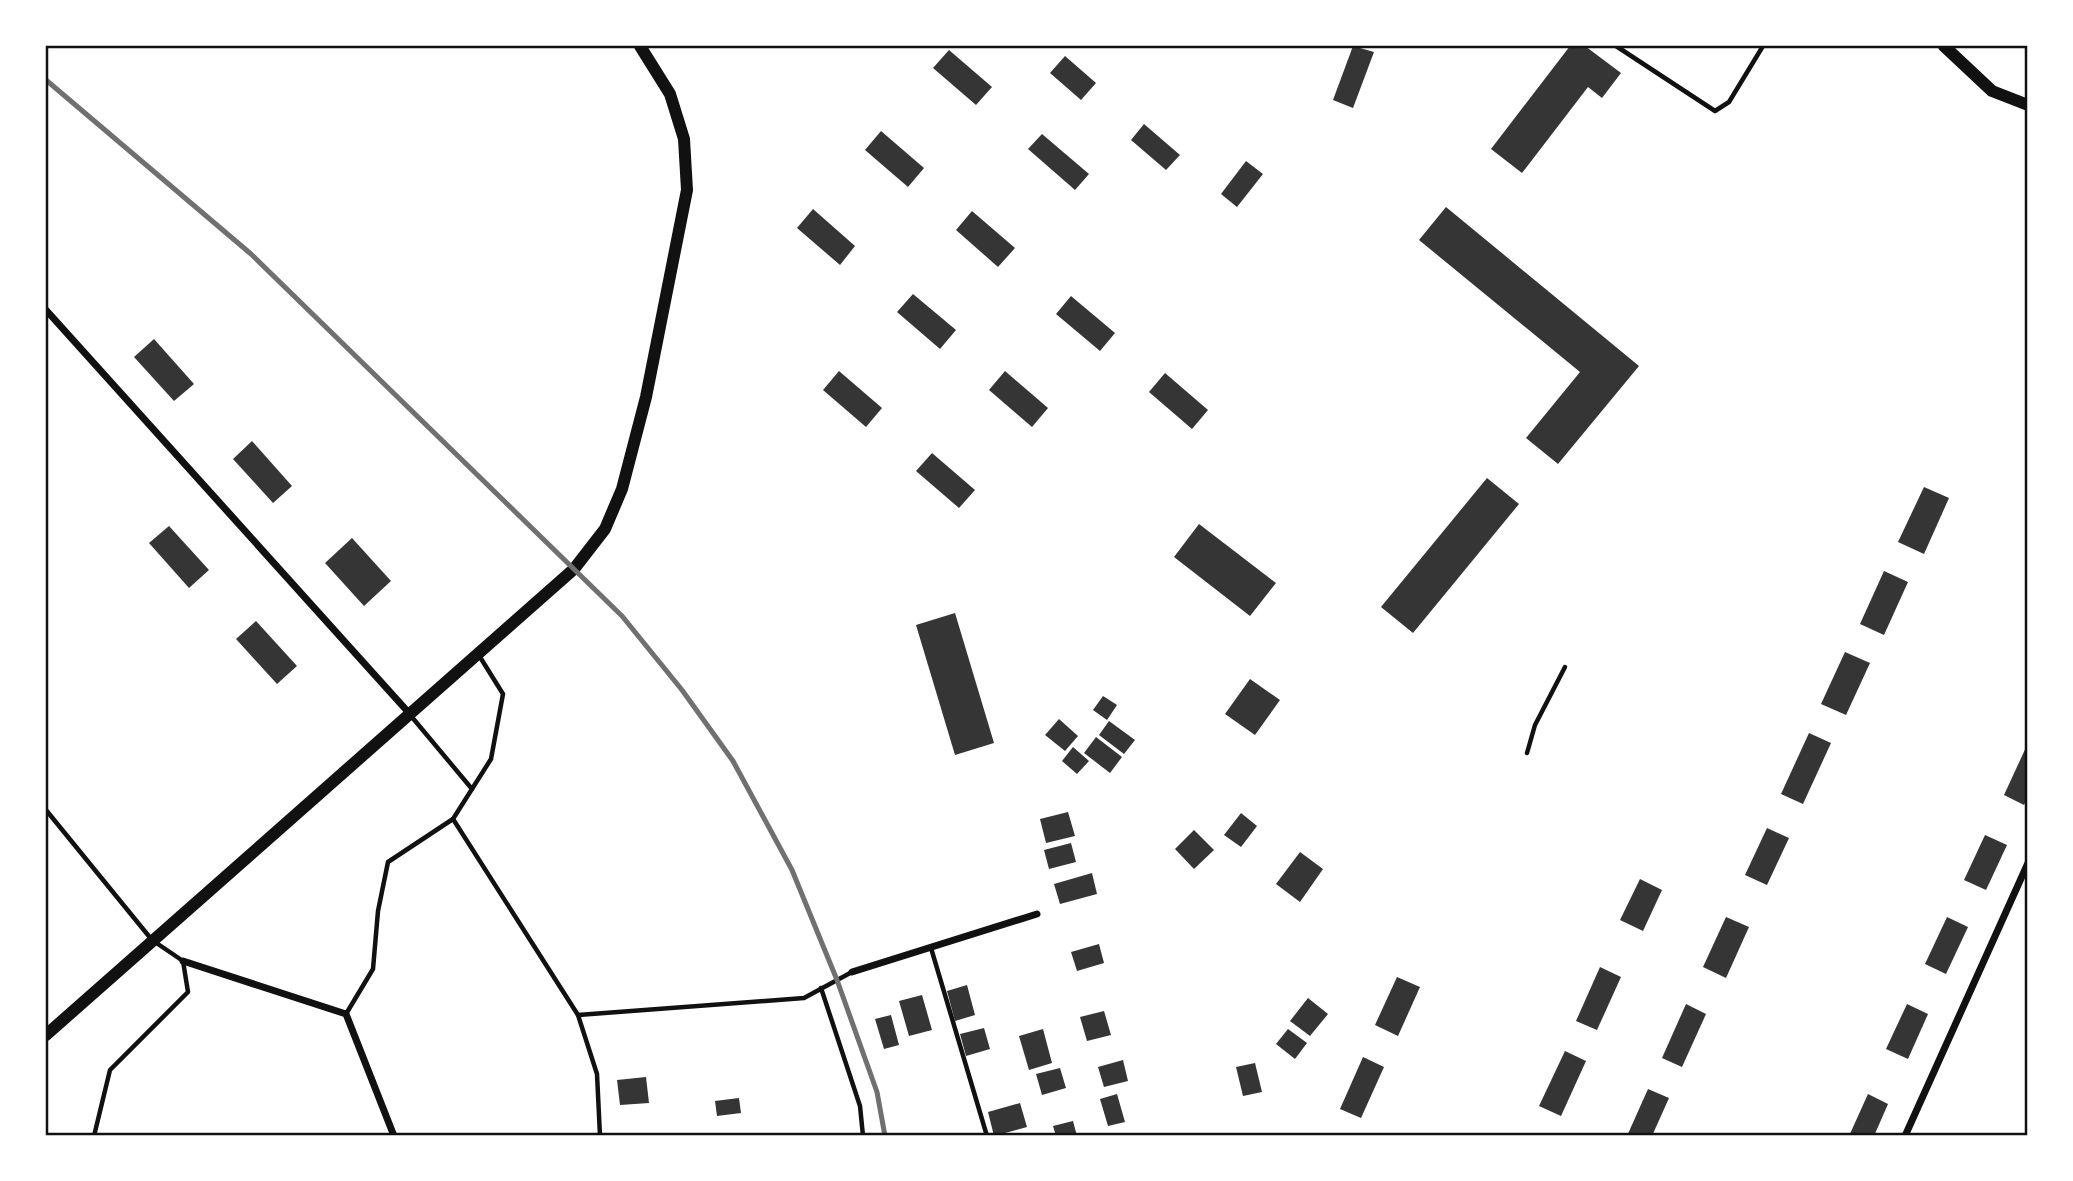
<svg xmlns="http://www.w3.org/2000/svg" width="2073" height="1181" font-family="'Fira Sans Condensed',sans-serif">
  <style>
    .building { fill: #353535 }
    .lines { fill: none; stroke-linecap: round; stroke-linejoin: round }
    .service { stroke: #111; stroke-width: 4.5 }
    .minor { stroke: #111; stroke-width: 7 }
    .secondary { stroke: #111; stroke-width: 12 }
    .rail { stroke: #707070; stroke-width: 5 }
    .neatline { fill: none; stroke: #111; stroke-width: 2.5 }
  </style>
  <rect width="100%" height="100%" fill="#fff"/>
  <g class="building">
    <path d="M1353,46L1374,52L1353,108L1333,100Z"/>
    <path d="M1570,46H1585L1621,73L1602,98L1588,87L1522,173L1491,149Z"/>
    <path d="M949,50L992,87L976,105L933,68Z"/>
    <path d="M1065,56L1096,83L1081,100L1050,73Z"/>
    <path d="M1144,124L1180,155L1166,170L1131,140Z"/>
    <path d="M881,131L924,168L908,187L865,150Z"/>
    <path d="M1042,134L1089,174L1075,190L1028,149Z"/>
    <path d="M1246,161L1263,174L1237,207L1221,194Z"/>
    <path d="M1446,207L1639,366L1558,464L1526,438L1580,372L1419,240Z"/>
    <path d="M813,209L855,246L840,265L797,228Z"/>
    <path d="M972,211L1015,248L998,267L956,230Z"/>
    <path d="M913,294L956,330L940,349L897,312Z"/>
    <path d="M1071,296L1115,333L1100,351L1056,314Z"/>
    <path d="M154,339L194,384L174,401L134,357Z"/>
    <path d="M839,371L882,408L866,427L823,390Z"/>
    <path d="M1005,371L1048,408L1032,427L989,390Z"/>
    <path d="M1165,373L1208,410L1192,429L1149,392Z"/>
    <path d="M252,441L292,486L273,503L233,459Z"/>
    <path d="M932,453L975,490L959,508L916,471Z"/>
    <path d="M1487,478L1519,504L1413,633L1381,607Z"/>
    <path d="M1924,487L1949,498L1924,554L1898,542Z"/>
    <path d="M1199,524L1276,583L1250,616L1174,557Z"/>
    <path d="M169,526L209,570L189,588L149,543Z"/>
    <path d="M352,538L391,581L364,606L325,563Z"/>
    <path d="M1884,571L1908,582L1884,635L1860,624Z"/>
    <path d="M955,613L994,743L955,755L916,625Z"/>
    <path d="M256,621L297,666L277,684L236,639Z"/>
    <path d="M1845,652L1870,663L1846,715L1821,704Z"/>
    <path d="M1250,679L1280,700L1255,735L1225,714Z"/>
    <path d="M1103,696L1117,705L1107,720L1093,710Z"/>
    <path d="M1059,719L1078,736L1065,751L1045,735Z"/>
    <path d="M1109,721L1135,740L1124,754L1099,735Z"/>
    <path d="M1809,733L1831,743L1803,804L1781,794Z"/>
    <path d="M1096,737L1122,757L1110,773L1084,753Z"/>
    <path d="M2028,743V797L2024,805L2004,795Z"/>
    <path d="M1073,747L1089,761L1077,774L1062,761Z"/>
    <path d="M1068,812L1075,836L1046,843L1040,819Z"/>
    <path d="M1241,813L1257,826L1241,847L1224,835Z"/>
    <path d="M1767,828L1789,838L1767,885L1745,875Z"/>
    <path d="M1194,830L1214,850L1194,869L1175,849Z"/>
    <path d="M1985,835L2007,845L1986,890L1964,880Z"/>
    <path d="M1071,843L1076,862L1049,869L1044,850Z"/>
    <path d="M1300,852L1323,869L1300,902L1276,884Z"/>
    <path d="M1092,873L1097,894L1060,904L1054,884Z"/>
    <path d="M1640,879L1662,890L1643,931L1620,920Z"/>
    <path d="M1726,917L1749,927L1726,978L1703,967Z"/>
    <path d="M1947,917L1968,927L1946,974L1925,964Z"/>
    <path d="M1099,944L1104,963L1077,971L1071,952Z"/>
    <path d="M1600,967L1621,977L1597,1030L1576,1021Z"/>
    <path d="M1397,977L1420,987L1398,1036L1375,1025Z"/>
    <path d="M967,985L975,1015L955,1021L947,991Z"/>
    <path d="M922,995L932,1030L909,1036L899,1001Z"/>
    <path d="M1308,998L1328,1014L1310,1036L1290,1021Z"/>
    <path d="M1686,1004L1706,1014L1682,1067L1662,1058Z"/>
    <path d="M1907,1004L1928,1014L1908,1059L1886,1049Z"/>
    <path d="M1104,1011L1111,1035L1087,1041L1080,1017Z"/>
    <path d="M891,1015L899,1045L884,1049L875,1019Z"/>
    <path d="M984,1028L990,1049L966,1056L960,1034Z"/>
    <path d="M1043,1029L1052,1063L1029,1070L1019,1036Z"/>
    <path d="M1288,1029L1307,1043L1295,1059L1276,1044Z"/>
    <path d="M1565,1051L1586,1061L1561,1116L1539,1106Z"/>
    <path d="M1363,1057L1384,1067L1361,1118L1340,1109Z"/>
    <path d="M1123,1060L1128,1081L1104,1087L1098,1067Z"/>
    <path d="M1255,1063L1262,1092L1243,1096L1236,1067Z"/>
    <path d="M1060,1068L1066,1088L1042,1095L1036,1074Z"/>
    <path d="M646,1077L649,1103L620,1105L617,1080Z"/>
    <path d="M1648,1089L1669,1098L1652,1136H1627Z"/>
    <path d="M1117,1094L1125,1122L1108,1126L1100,1099Z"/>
    <path d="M1868,1094L1888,1104L1874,1136H1849Z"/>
    <path d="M739,1098L741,1113L717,1116L715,1101Z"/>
    <path d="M1020,1103L1027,1127L994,1136L988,1112Z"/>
    <path d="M1073,1121L1077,1136H1056L1053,1126Z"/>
  </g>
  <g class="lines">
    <g class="service">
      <path d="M1616,46L1715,111L1729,102L1763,46"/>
      <path d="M411,716L472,789"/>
      <path d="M1527,753L1535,725L1565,667"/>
      <path d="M46,810L152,940L183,961L188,992L110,1070L94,1136"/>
      <path d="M453,819L578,1015L804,998L852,972"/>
      <path d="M931,948L987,1136"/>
      <path d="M821,988L860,1106L863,1136"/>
      <path d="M346,1014L373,969L378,911L388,862L453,819L491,759L503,694L480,657"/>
      <path d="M578,1015L597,1074L600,1136"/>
    </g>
    <g class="minor">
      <path d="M46,310L409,713"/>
      <path d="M183,961L346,1014L394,1136"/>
      <path d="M852,972L1037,914"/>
      <path d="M1905,1136L2028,863"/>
    </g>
    <g class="secondary">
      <path d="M1944,46L1992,91L2028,105"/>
      <path d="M46,1035L574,569L605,529L622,489L646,397L687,190L684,139L670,94L640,46"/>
    </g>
    <path class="rail" d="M46,80L251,254L622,616L682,690L733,761L792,870L837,980L877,1092L885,1136"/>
  </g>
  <rect width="2073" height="1181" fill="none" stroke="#ffffff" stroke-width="94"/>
  <rect x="47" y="47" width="1979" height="1087" class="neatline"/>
</svg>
